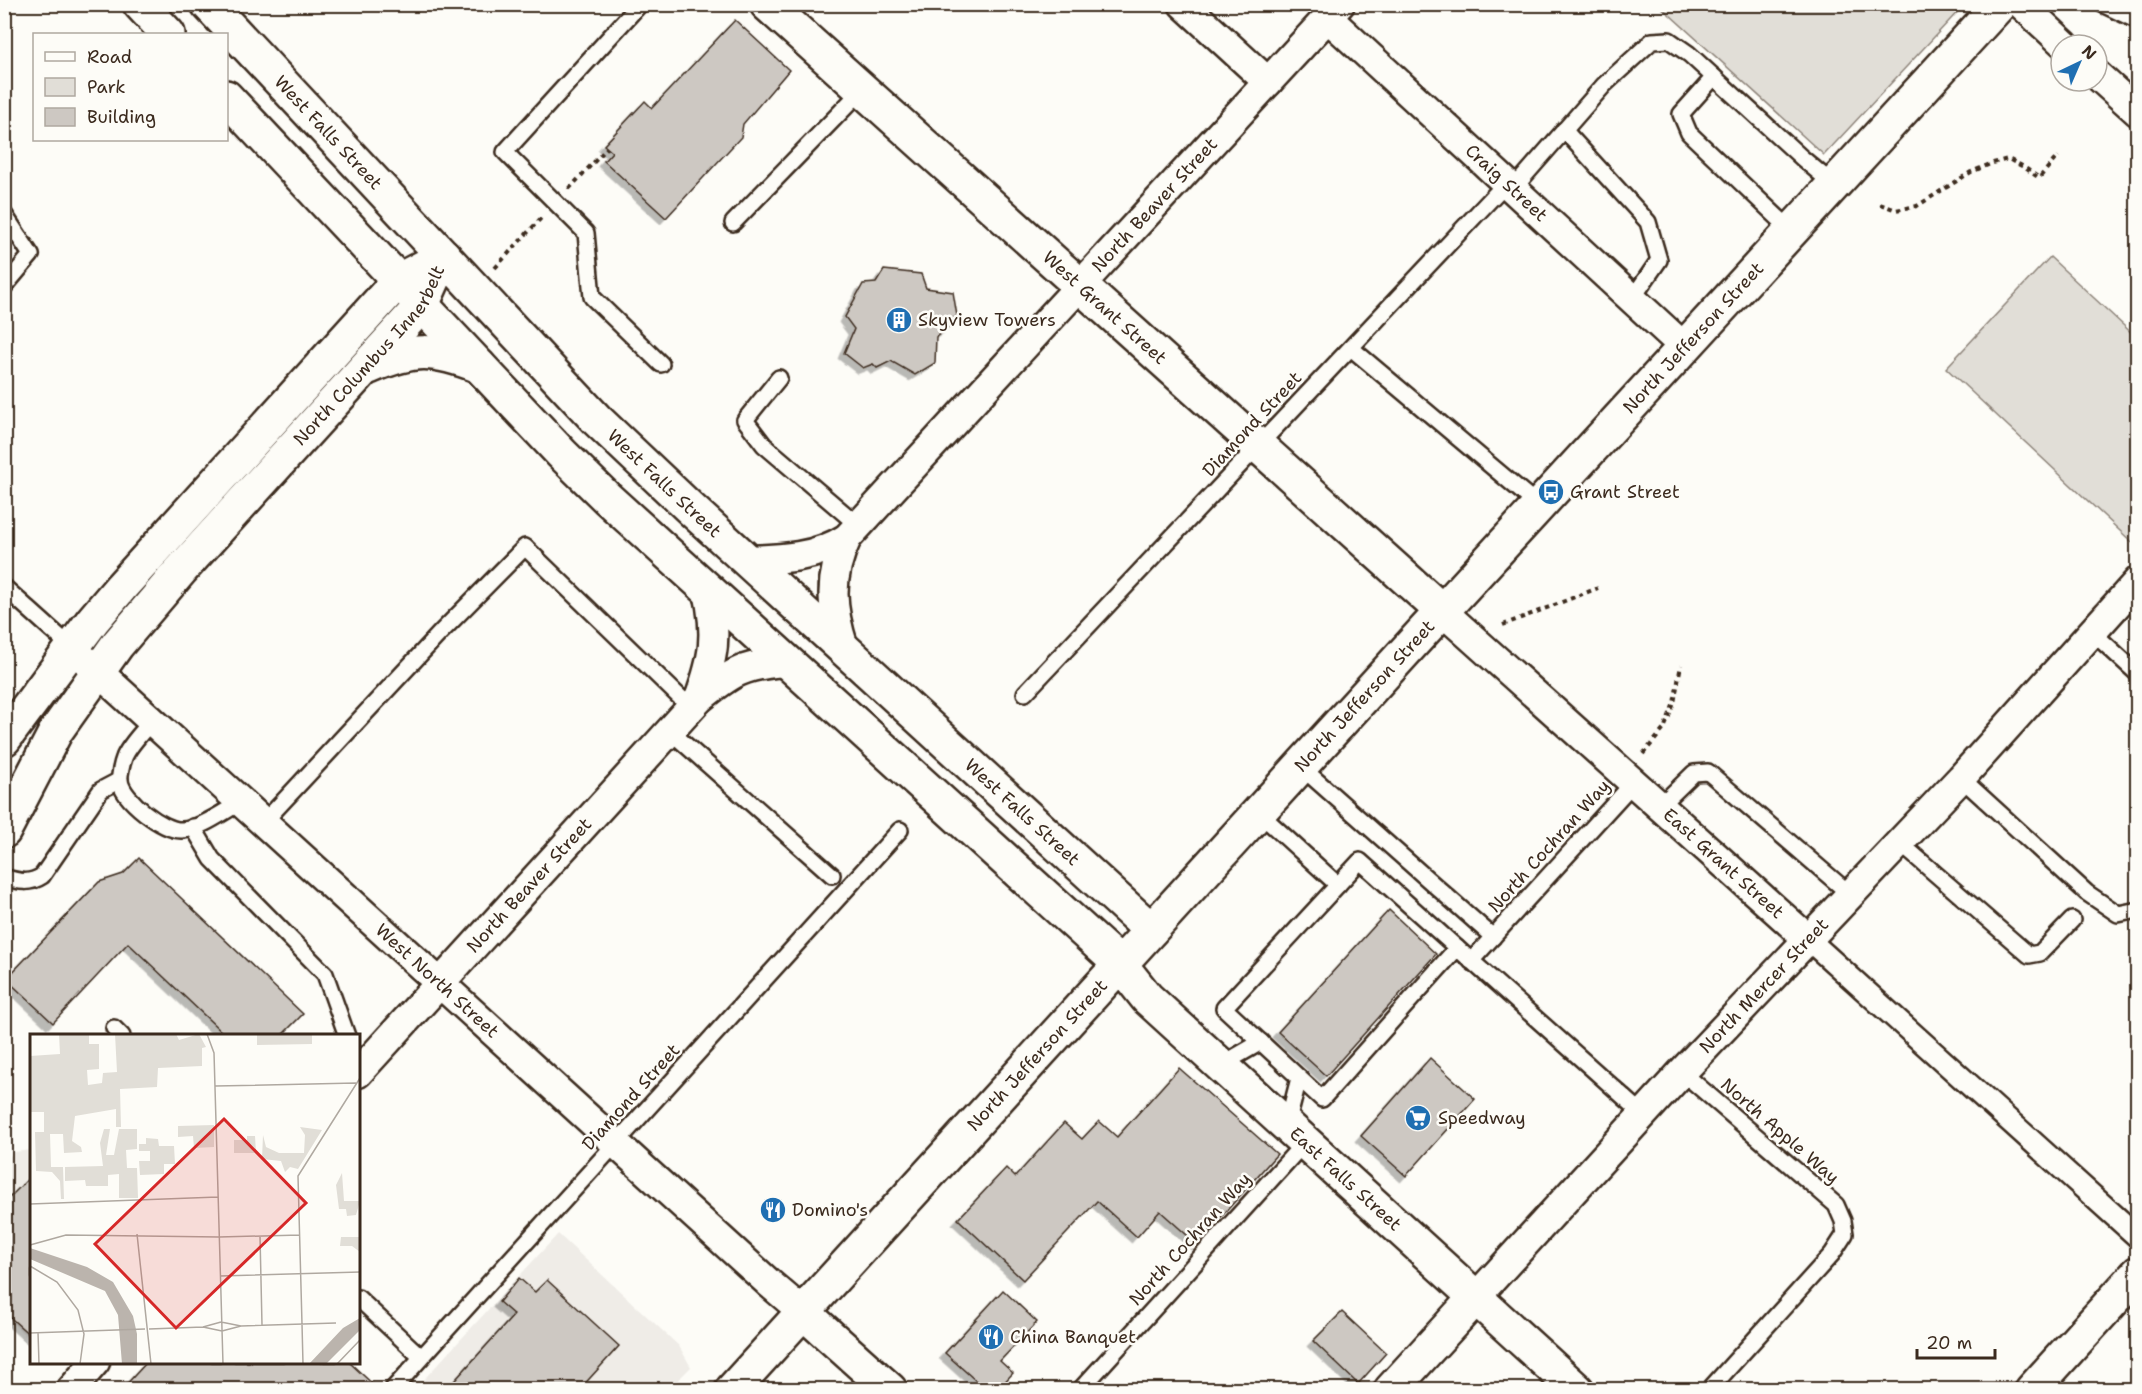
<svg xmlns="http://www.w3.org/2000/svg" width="2142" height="1394" font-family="'Shantell Sans',sans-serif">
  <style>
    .built { fill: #efece7 }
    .green { fill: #e1ded7; stroke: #8e847a; stroke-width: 1.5 }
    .building { fill: #cdc8c2; stroke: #3b2a1e; stroke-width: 1.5; filter: url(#shadow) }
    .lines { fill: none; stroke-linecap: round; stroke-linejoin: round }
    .service-casing { stroke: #3b2a1e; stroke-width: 20 }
    .pedestrian-casing { stroke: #3b2a1e; stroke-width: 26 }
    .minor-casing { stroke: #3b2a1e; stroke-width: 33 }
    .tertiary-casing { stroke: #3b2a1e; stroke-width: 38 }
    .secondary-casing { stroke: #3b2a1e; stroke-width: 38 }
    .primary-casing { stroke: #3b2a1e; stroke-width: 38 }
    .path { stroke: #3b2a1e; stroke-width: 4; stroke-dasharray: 4.5 4.5; stroke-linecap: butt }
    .service { stroke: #fdfcf7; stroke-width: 15 }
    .pedestrian { stroke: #fdfcf7; stroke-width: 21 }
    .minor { stroke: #fdfcf7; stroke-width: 28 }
    .tertiary { stroke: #fdfcf7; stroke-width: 33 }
    .secondary { stroke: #fdfcf7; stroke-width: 33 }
    .primary { stroke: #fdfcf7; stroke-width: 33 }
    .labels { text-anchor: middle; stroke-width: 5; stroke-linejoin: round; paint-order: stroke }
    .street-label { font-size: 18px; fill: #3b2a1e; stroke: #fdfcf7 }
    .poi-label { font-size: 18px; fill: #3b2a1e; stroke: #fdfcf7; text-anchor: start }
    .inset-road { fill: none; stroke: #afa8a0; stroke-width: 1.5 }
    .view { fill: #d62828; fill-opacity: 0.15; stroke: #d62828; stroke-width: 3 }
    .inset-edge { fill: none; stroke: #3b2a1e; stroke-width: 3 }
  </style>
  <defs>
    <filter id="shadow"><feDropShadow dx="-5.5" dy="5.5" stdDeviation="0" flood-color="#0004"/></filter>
  </defs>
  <rect width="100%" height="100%" fill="#fdfcf7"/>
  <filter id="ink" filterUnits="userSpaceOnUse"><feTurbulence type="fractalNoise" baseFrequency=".0167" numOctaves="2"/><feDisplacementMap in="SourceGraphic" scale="12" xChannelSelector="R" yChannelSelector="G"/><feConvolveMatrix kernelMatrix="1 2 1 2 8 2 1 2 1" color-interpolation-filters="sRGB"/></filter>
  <g filter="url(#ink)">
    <g class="built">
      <path d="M31,1150V1341L5,1316L4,1162L14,1152Z"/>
      <path d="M558,1234L679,1346L691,1367L669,1389L414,1390Z"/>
    </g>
    <g class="green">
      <path d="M1659,5H1964L1824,155Z"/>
      <path d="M2050,257L2137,338L2138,542L2135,545L1946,368Z"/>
    </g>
    <g class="building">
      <path d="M735,20L789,70L743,124L741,137L666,218L604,161L612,152L604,145L645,101L652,108Z"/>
      <path d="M884,270L921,274L926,288L953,292L957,316L947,323L949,327L936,337L935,363L915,375L891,361L877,368L873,364L863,368L844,353L854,329L845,317L863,284L876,283Z"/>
      <path d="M139,858L303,1014L282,1035H225L128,943L53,1023L6,979L99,882L123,874Z"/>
      <path d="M1389,910L1436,954L1326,1076L1278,1032Z"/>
      <path d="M1430,1058L1475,1099L1406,1176L1361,1136Z"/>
      <path d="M1179,1068L1277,1154L1197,1244L1160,1211L1137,1237L1097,1201L1023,1280L958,1219L1006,1168L1015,1177L1064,1123L1082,1139L1099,1121L1117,1137Z"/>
      <path d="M32,1175V1337L4,1312V1203Z"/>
      <path d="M519,1278L535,1292L547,1280L619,1346L580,1389H447L514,1315L499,1302Z"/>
      <path d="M1003,1290L1037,1322L1000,1361L1013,1373L998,1389H985L945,1353Z"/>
      <path d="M1342,1312L1386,1353L1358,1384L1313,1341Z"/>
      <path d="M147,1362H349L378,1389H122Z"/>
    </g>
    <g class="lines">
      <g class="service-casing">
        <g id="service">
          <path d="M640,4L505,152L586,233L592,297L661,364"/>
          <path d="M2102,4L2138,21"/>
          <path d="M1714,77L1681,114L1689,133L1792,231"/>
          <path d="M1564,130L1648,222L1659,260L1632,299"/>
          <path d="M1513,189L1604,85L1652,41L1669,40L1689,54L1802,158L1834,185"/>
          <path d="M4,214L31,255L4,287"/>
          <path d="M733,223L862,90"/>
          <path d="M1351,348L1539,506"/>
          <path d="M779,378L745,420L764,445L859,526"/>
          <path d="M4,587L72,648"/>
          <path d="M2091,631L2138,674"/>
          <path d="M1025,693L1506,183"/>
          <path d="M151,721C144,731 128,746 124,758C122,763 119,776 120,781C123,800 163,831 182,830C199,830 226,810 241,802"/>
          <path d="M670,731L832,875"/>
          <path d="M1300,766L1493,937"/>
          <path d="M1961,778L2087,893L2118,914L2138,910"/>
          <path d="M1660,806L1694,773L1708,772L1851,895"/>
          <path d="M1258,812L1338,885"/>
          <path d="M263,823L441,632L525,547L691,708"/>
          <path d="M193,827L212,859L325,974L347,1036"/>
          <path d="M1900,843L2029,955L2040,953L2072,920"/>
          <path d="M1360,861L1457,948L1322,1099L1224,1008Z"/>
          <path d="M4,877C19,882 30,884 42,876L101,790L120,780"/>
          <path d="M1457,948L1643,1114"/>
          <path d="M1471,961L1634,782"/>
          <path d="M114,1028L122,1036"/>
          <path d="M1221,1065L1261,1042"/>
          <path d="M1682,1072L1836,1205L1843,1221L1845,1234L1832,1254L1709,1390"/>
          <path d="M1287,1125L1299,1078"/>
          <path d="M358,1298L421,1357"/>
          <path d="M392,1390L900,830"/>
          <path d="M1080,1390L1305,1142"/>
        </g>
      </g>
      <g class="pedestrian-casing">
        <path id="pedestrian" d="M1809,940L2138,1237"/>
      </g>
      <g class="minor-casing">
        <g id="minor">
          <path d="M1183,4L1268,82"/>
          <path d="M2021,4L2065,45"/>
          <path id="s1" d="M1328,18L1684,347"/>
          <path d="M2097,75L2138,112"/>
          <path id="s2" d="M746,560C783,559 815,558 847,538L1340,4"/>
          <path id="s3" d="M1442,611L1809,940"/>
          <path id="s4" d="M72,648L769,1283L803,1312"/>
          <path d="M844,648C831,608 828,578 847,538"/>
          <path d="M699,699C714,657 718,636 708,591"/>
          <path id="s5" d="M358,1073L699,699C732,672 743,665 786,662"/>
          <path id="s6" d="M1476,1297L1682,1072L1961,778L2138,581"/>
          <path d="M71,1390L95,1362"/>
        </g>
      </g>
      <g class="tertiary-casing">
        <g id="tertiary">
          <path id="s7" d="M767,4L1442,611"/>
          <path id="s8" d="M1120,964L1147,998L1577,1390"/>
          <path d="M803,1312L890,1390"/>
          <path d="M1391,1390L1476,1297"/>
        </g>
      </g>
      <g class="secondary-casing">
        <g id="secondary">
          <path d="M369,367C414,348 433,348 479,366"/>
          <path d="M4,739L93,620L121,587L399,280L424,267"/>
          <path id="s9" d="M4,831L56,731L117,645L181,570L422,305L444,256"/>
          <path d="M2032,1390L2138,1273"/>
        </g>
      </g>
      <g class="primary-casing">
        <g id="primary">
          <path d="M140,4L168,34"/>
          <path id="s10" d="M208,4L597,420L692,510L1151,930"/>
          <path d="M226,97L562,454L608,499L1120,964"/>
          <path id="s11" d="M732,1390L1422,633L2000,4"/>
        </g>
      </g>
      <g class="path">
        <path d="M569,189L607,148"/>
        <path d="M1880,204L1896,210L1917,206L1971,172L1993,163L2008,159L2024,167L2039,178L2058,156"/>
        <path d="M495,268L543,216"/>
        <path d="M1503,625L1598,588"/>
        <path d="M1643,754L1664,729L1674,703L1681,665"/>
      </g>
      <use href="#service" class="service"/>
      <use href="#pedestrian" class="pedestrian"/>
      <use href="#minor" class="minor"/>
      <use href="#tertiary" class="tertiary"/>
      <use href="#secondary" class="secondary"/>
      <use href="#primary" class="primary"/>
    </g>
  </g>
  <defs>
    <g id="building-disc" transform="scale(1.35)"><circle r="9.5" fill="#1f6fb2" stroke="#fdfcf7"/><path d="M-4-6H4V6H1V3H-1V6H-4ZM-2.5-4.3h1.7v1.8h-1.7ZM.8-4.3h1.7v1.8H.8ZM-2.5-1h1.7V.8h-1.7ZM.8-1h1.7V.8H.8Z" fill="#fff"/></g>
    <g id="bus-disc" transform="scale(1.35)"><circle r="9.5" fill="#1f6fb2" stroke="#fdfcf7"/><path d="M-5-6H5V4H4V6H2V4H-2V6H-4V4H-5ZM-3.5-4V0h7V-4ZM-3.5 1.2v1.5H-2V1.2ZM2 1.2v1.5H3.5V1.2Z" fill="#fff"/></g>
    <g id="supermarket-disc" transform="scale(1.35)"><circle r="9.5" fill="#1f6fb2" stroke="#fdfcf7"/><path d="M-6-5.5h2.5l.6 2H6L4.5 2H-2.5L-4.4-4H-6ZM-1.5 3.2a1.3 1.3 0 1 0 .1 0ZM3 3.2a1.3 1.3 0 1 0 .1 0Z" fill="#fff"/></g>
    <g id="restaurant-disc" transform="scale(1.35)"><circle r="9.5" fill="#1f6fb2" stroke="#fdfcf7"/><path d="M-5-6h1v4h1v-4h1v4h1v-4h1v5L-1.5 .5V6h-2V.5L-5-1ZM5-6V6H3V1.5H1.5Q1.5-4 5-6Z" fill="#fff"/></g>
  </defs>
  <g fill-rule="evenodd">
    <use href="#building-disc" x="899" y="320"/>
    <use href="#bus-disc" x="1551" y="492"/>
    <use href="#supermarket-disc" x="1418" y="1118"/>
    <use href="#restaurant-disc" x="773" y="1210"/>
    <use href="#restaurant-disc" x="991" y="1337"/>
  </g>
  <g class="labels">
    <g class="street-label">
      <text dy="6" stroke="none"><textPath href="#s10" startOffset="176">West Falls Street</textPath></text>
      <text dy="6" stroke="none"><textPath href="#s1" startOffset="243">Craig Street</textPath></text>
      <text dy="6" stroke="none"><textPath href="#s2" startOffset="558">North Beaver Street</textPath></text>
      <text dy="6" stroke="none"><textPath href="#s7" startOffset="454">West Grant Street</textPath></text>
      <text dy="6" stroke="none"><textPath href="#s11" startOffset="1425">North Jefferson Street</textPath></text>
      <text dy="6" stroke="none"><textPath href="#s9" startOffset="603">North Columbus Innerbelt</textPath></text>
      <text transform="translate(1252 424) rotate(-47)" y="6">Diamond Street</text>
      <text dy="6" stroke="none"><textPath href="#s10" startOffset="662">West Falls Street</textPath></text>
      <text dy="6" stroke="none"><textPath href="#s11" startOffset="939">North Jefferson Street</textPath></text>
      <text dy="6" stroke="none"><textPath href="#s10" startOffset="1148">West Falls Street</textPath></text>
      <text transform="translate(1549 846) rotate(-48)" y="6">North Cochran Way</text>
      <text dy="6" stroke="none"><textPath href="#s3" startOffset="378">East Grant Street</textPath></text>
      <text dy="6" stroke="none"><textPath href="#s5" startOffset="254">North Beaver Street</textPath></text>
      <text dy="6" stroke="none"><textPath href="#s4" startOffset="494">West North Street</textPath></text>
      <text dy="6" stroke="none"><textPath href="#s6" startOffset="424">North Mercer Street</textPath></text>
      <text dy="6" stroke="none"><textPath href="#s11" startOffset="453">North Jefferson Street</textPath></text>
      <text transform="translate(631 1097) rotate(-48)" y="6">Diamond Street</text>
      <text transform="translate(1780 1131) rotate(41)" y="6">North Apple Way</text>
      <text dy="6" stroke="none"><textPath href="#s8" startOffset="312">East Falls Street</textPath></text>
      <text transform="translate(1190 1239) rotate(-48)" y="6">North Cochran Way</text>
    </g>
    <g class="poi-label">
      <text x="918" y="326">Skyview Towers</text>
      <text x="1570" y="498">Grant Street</text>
      <text x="1438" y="1124">Speedway</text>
      <text x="792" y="1216">Domino's</text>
      <text x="1010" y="1343">China Banquet</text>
    </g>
  </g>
  <g transform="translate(30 1034)">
    <rect width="330" height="330" fill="#fdfcf7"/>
    <path d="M29,0H59V10H69V35L57,36L58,51L72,49L73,39L87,38L85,0H146L149,6L169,0L176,13L172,14V32L128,34L127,53L90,55L91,93H86V75L45,82L42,107L51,113L52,118L34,119L33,100H20L21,133H33L34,165H31L30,147L22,138L6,137L5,98H14V78H0V22L30,20ZM227,0H282V10L227,11ZM184,91V113L164,114L163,102L148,103V92ZM270,93L292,96L268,135L260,133L255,138L251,127L232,125L233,101L236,113L249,119H274L275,101ZM74,95H80L76,121H84L89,95H107V115L96,116L97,134H107L108,164H89V140L78,141V152H56L55,146L35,147V133L73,132L70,109ZM217,102H225L226,119H204V106H217ZM116,104L128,105L129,112H144L145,130H134V140L110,141L109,127H120V117H109V110H116ZM312,139L314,167H330L326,181L317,182L316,175H309L306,151ZM311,203H330V218L322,212H310Z" fill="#e1ded7"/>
    <path d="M0,214L57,233L83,248L103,282L107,300V330H92L88,281L75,257L0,225ZM330,284V296L296,330H279L313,294Z" fill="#bbb4ad"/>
    <path class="inset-road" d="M177,0L184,19L193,330M185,52L326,49M0,170L188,163M107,200L121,330M230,202L232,291M189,203L270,201M0,211L36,201L189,203M0,232L27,248L48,276L54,300L50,330M190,242L330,238M191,288L211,292L306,289M272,290L273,330M272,290L268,142L330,44M173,293L192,297M119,295L173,293L191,288M192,297L211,292M8,298L9,330M0,299L115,295M307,330L330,306"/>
    <path class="view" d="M194,85L276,169L146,294L65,210Z"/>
    <rect width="330" height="330" class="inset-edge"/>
  </g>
  <rect width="2142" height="1394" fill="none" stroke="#fdfcf7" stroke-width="24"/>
  <rect x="12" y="12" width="2118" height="1370" fill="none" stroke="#3b2a1e" stroke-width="2" filter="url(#ink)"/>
  <rect x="33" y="33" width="195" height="108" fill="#fdfcf7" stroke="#afa8a0" stroke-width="1.5"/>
  <rect x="45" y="52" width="30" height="9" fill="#fdfcf7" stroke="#afa8a0" stroke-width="1.5"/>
  <text x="87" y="63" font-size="18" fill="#3b2a1e">Road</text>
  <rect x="45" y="78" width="30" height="18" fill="#e1ded7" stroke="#afa8a0" stroke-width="1.5"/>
  <text x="87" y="93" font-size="18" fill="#3b2a1e">Park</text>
  <rect x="45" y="108" width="30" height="18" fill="#cdc8c2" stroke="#afa8a0" stroke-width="1.5"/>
  <text x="87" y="123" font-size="18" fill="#3b2a1e">Building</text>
  <g transform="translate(2079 63) rotate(44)"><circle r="28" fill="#fdfcf7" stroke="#afa8a0" stroke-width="1.5"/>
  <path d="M0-4.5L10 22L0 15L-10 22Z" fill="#1f6fb2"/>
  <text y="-9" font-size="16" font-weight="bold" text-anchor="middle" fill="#3b2a1e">N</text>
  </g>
  <path d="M1917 1349v9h78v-9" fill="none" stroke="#3b2a1e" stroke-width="3"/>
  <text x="1926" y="1349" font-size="18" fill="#3b2a1e" stroke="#fdfcf7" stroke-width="4.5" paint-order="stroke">20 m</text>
</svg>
